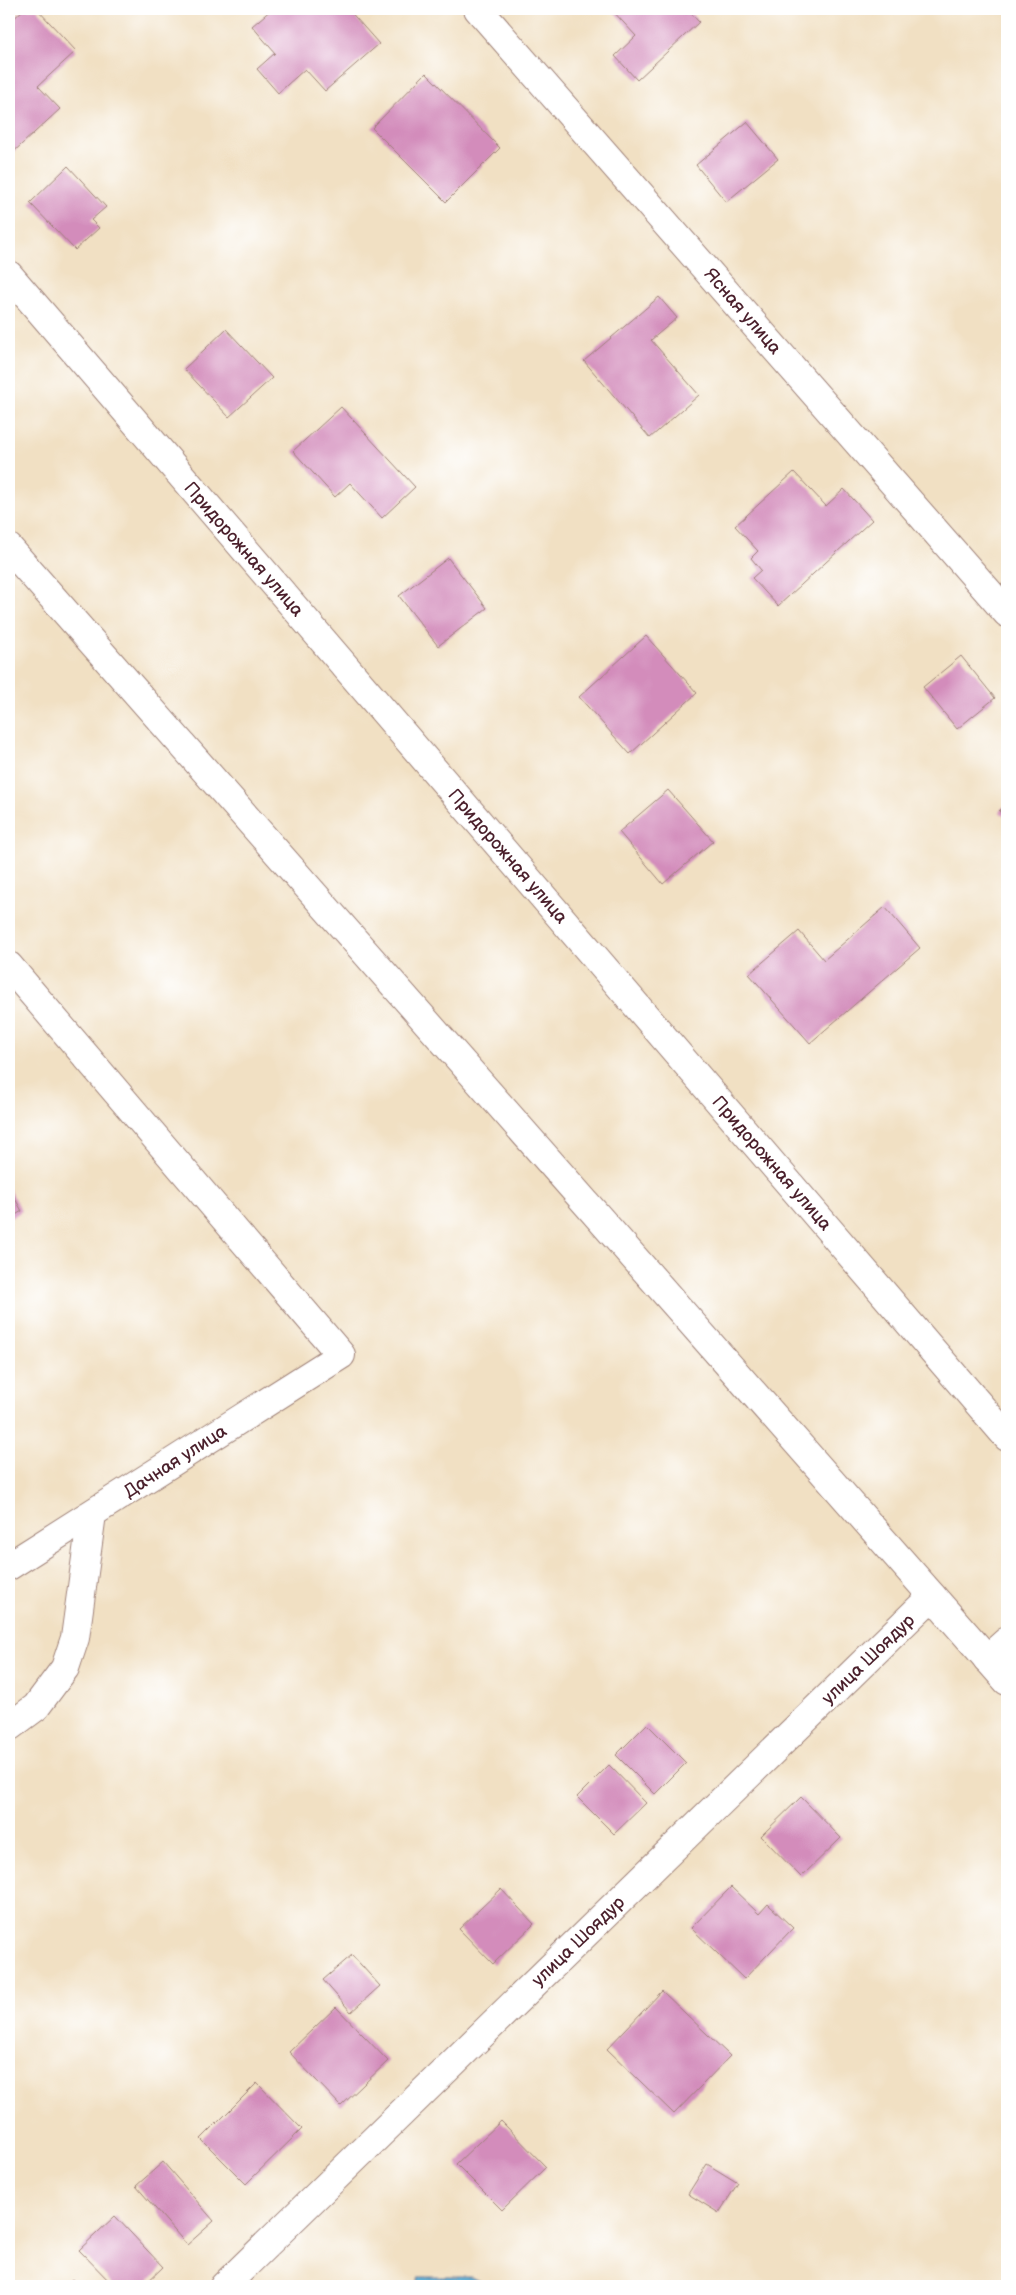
<svg xmlns="http://www.w3.org/2000/svg" width="1016" height="2295" font-family="'Balsamiq Sans',sans-serif">
  <style>
    .water { fill: #55a8d0; stroke: #50647e }
    .building { fill: #d38cbb }
    .lines { fill: none; stroke-linecap: round; stroke-linejoin: round }
    .street-casing { stroke: #9e8077; stroke-width: 30 }
    .street { stroke: #fff; stroke-width: 28 }
    .labels { text-anchor: middle; stroke-width: 5; stroke-linejoin: round; paint-order: stroke }
    .street-label { font-size: 18px; fill: #4a1f2b; stroke: #fff }
  </style>
  <rect width="100%" height="100%" fill="#fff"/>
  <filter id="ink" filterUnits="userSpaceOnUse"><feTurbulence type="fractalNoise" baseFrequency=".02" numOctaves="2"/><feDisplacementMap in="SourceGraphic" scale="10" xChannelSelector="R" yChannelSelector="G"/><feConvolveMatrix kernelMatrix="1 2 1 2 8 2 1 2 1" color-interpolation-filters="sRGB"/></filter>
  <filter id="wash" filterUnits="userSpaceOnUse"><feTurbulence type="fractalNoise" baseFrequency=".0096" numOctaves="4" result="noise"/><feDisplacementMap in="SourceGraphic" scale="20" xChannelSelector="R" yChannelSelector="G"/><feGaussianBlur stdDeviation="1.12" result="paint"/><feColorMatrix in="noise" values="0 0 0 0 0 0 0 0 0 0 0 0 0 0 0 0 0 1.4 0 .05"/><feComposite in="paint" operator="in"/></filter>
  <g filter="url(#wash)">
    <rect width="100%" height="100%" fill="#f1e0c3"/>
    <path class="water" d="M419,2277H471L489,2286H417Z"/>
    <g id="blocks">
      <g class="building">
        <path d="M24,9H37L76,51L38,86L60,109L9,156V23Z"/>
        <path d="M272,9H348L379,44L325,91L305,69L278,93L257,69L275,53L252,26Z"/>
        <path d="M611,9H687L699,22L637,80L615,56L636,36Z"/>
        <path d="M426,73L500,148L446,202L372,128Z"/>
        <path d="M747,122L778,159L726,202L696,165Z"/>
        <path d="M68,166L106,207L91,220L99,228L75,250L30,203Z"/>
        <path d="M659,297L677,318L651,340L699,395L650,438L584,361Z"/>
        <path d="M226,329L272,378L229,417L184,369Z"/>
        <path d="M341,407L415,487L382,518L350,483L335,497L293,451Z"/>
        <path d="M794,472L826,506L844,489L872,520L778,606L752,578L761,570L751,558L758,551L735,526Z"/>
        <path d="M448,558L487,608L438,646L399,596Z"/>
        <path d="M646,636L697,693L630,754L579,697Z"/>
        <path d="M961,656L995,698L957,729L923,687Z"/>
        <path d="M668,790L713,841L663,884L619,832Z"/>
        <path d="M1007,804V820L999,811Z"/>
        <path d="M885,907L920,948L810,1043L749,974L799,931L824,960Z"/>
        <path d="M9,1188L22,1211L9,1219Z"/>
        <path d="M647,1724L686,1763L655,1794L616,1755Z"/>
        <path d="M609,1765L646,1803L614,1834L577,1797Z"/>
        <path d="M801,1797L841,1838L801,1877L761,1836Z"/>
        <path d="M731,1887L759,1914L768,1904L793,1928L744,1979L691,1928Z"/>
        <path d="M501,1889L534,1924L493,1964L459,1929Z"/>
        <path d="M352,1955L380,1986L351,2012L323,1980Z"/>
        <path d="M662,1991L730,2056L674,2114L607,2049Z"/>
        <path d="M336,2007L388,2061L341,2106L289,2052Z"/>
        <path d="M257,2083L302,2129L246,2184L201,2139Z"/>
        <path d="M501,2121L546,2167L502,2210L456,2164Z"/>
        <path d="M163,2162L214,2221L187,2245L136,2186Z"/>
        <path d="M707,2164L738,2183L719,2213L688,2194Z"/>
        <path d="M115,2216L163,2267L143,2286H114L79,2250Z"/>
        <path d="M72,2279L79,2286H65Z"/>
      </g>
    </g>
  </g>
  <g filter="url(#ink)">
    <use href="#blocks" fill-opacity="0" stroke="#9e8077" stroke-width="1"/>
    <g class="lines">
      <g class="street-casing">
        <g id="street">
          <path d="M478,9L1007,613"/>
          <path d="M9,275L1007,1437"/>
          <path d="M9,548L1007,1681"/>
          <path d="M9,966L341,1355L9,1566"/>
          <path d="M987,1659L1007,1641"/>
          <path d="M9,1727L36,1707L65,1668L75,1638L92,1514"/>
          <path d="M224,2286L932,1596"/>
        </g>
      </g>
      <use href="#street" class="street"/>
    </g>
  </g>
  <g class="labels">
    <g class="street-label">
      <text transform="translate(743 311) rotate(49)" y="6">Ясная улица</text>
      <text transform="translate(244 549) rotate(49)" y="6">Придорожная улица</text>
      <text transform="translate(508 856) rotate(49)" y="6">Придорожная улица</text>
      <text transform="translate(772 1163) rotate(49)" y="6">Придорожная улица</text>
      <text transform="translate(175 1461) rotate(-33)" y="6">Дачная улица</text>
      <text transform="translate(868 1659) rotate(-44)" y="6">улица Шоядур</text>
      <text transform="translate(578 1941) rotate(-44)" y="6">улица Шоядур</text>
    </g>
  </g>
  <rect width="1016" height="2295" fill="none" stroke="#fff" stroke-width="30"/>
</svg>
